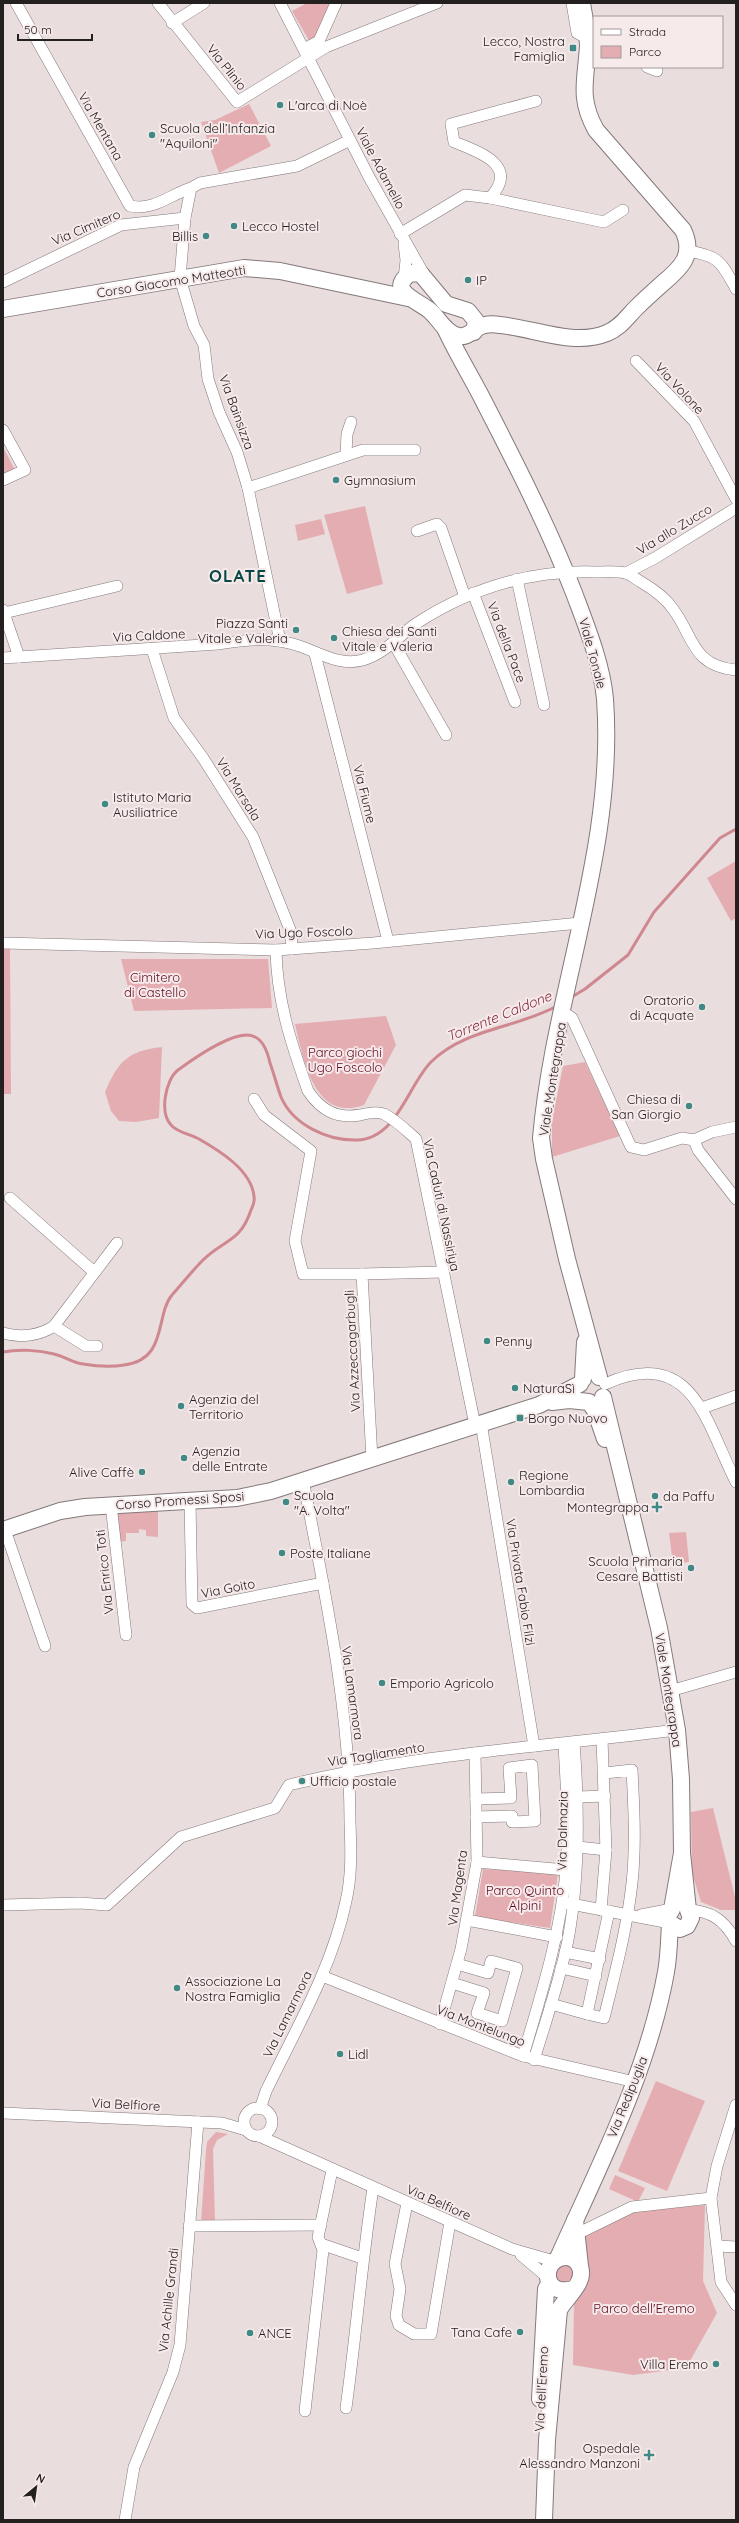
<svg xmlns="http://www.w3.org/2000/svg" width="739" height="2523" font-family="Quicksand,sans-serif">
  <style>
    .green { fill: #e4adb2 }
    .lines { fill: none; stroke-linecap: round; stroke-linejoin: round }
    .stream { stroke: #cf888f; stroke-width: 3 }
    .street-casing { stroke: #84797a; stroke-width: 12 }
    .secondary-casing { stroke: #84797a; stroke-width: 18 }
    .street { stroke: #fff; stroke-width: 11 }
    .secondary { stroke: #fff; stroke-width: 16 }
    .poi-dot { fill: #418984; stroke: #f7eaeb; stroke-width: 1.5 }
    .labels { text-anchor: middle; stroke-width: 4; stroke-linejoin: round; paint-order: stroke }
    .poi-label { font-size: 13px; fill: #242020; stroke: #f7eaeb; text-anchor: start }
    .street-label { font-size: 13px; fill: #242020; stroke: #f7eaeb }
    .park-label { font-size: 13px; fill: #5f0820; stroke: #f7eaeb }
    .water-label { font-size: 14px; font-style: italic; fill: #842e3d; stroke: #f7eaeb }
    .district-label { font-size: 17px; font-weight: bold; letter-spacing: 1px; fill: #084946; stroke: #f7eaeb }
  </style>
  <rect width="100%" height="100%" fill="#eaddde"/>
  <g class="green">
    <path d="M307,3H333L317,40L311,44L292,11Z"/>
    <path d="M249,104L271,146L219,173L201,122L215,120Z"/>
    <path d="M3,447L15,470L3,475Z"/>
    <path d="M365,506L383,584L347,594L324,515Z"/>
    <path d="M321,519L325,534L298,541L295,525Z"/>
    <path d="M736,861V918L731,921L707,878Z"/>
    <path d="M3,949H10L11,1094H3Z"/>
    <path d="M121,959H268L272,1008L134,1011Z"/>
    <path d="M386,1016L396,1045L364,1105C314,1123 303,1058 295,1024Z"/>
    <path d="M162,1047L159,1118L136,1122L119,1121L111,1111L105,1092C118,1061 128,1051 162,1047Z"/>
    <path d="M585,1062L620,1136L552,1157V1121L563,1066Z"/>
    <path d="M158,1511V1537L146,1536V1530L139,1529V1533H126V1541L119,1542L117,1513Z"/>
    <path d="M686,1532L689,1562L673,1564L669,1533Z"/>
    <path d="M713,1808L736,1901V1910H721L701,1902L692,1873L691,1812Z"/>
    <path d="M483,1869L558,1873L550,1928L475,1917Z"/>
    <path d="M656,2081L705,2101L667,2191L618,2171Z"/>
    <path d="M216,2132L228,2134L217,2140L213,2149L215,2222H201L206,2150L207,2142Z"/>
    <path d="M615,2175L645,2188L638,2202L609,2189Z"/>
    <path d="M705,2205L703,2281L717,2313L686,2368L633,2375L573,2365L574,2299L583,2237L633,2212Z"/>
    <circle cx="564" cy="2273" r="10"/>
  </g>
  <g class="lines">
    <g class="stream">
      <path d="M570,998L585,989L628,955L654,912L720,838L736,829"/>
      <path d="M3,1352C19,1349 39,1350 54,1354C64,1356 73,1363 83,1364C95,1366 112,1367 124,1365C168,1360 155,1315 172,1295C182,1284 192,1271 203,1260C224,1239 240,1243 251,1210C253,1206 255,1201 254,1196C251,1170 220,1151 199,1139C190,1134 179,1133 172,1126C159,1114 165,1080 178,1070C193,1059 238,1027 255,1037C264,1041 268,1054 270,1063C274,1074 277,1086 281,1097C293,1125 328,1141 357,1140C397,1139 408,1085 431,1062C464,1029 517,1028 557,1006"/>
    </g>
    <g class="street-casing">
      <g id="street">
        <path d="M16,3L130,206C154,211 169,195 191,188"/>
        <path d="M158,3L237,102L326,47L437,3"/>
        <path d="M280,3L369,177L426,278"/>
        <path d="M572,3L577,33L592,41"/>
        <path d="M172,23L204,3"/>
        <path d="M304,49L319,41L336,3"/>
        <path d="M647,67L657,71"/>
        <path d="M490,198C520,165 479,152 454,142L451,124L536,101"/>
        <path d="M400,234L465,195L490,198L604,222L623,210"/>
        <path d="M688,251C720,256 721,262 736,289"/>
        <path d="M404,280L406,260L404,244"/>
        <path d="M3,282L121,225L185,218"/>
        <path d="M636,361L694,421L736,499"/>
        <path d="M3,430L25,470L3,480"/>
        <path d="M346,454L347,434L351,422"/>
        <path d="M248,488L363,450H415"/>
        <path d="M417,531L437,524L441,528L465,597"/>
        <path d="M626,573L655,558L736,508"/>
        <path d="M517,579L544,705"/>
        <path d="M473,593L515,702"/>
        <path d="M3,610L19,657"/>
        <path d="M4,613L117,586"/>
        <path d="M280,641L248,488L237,452L219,412L208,379L204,345L194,326L180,278L185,218L191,188L200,183L297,166L350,140"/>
        <path d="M394,644L446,735"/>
        <path d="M152,649L174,718L203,758L253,837L291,932L292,949"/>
        <path d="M315,654L388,941"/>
        <path d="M3,658L218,644C244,640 267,637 293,644C316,650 337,667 363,660C386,653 398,636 417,623C471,588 531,570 595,572C604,572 616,571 625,573C630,574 636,579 641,582C653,589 665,597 673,609C694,637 692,666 736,670"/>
        <path d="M3,943L276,950L373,943L580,923"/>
        <path d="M276,950C277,1001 291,1043 308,1091C321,1110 336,1119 360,1115C368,1113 377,1111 384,1114C396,1120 407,1131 416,1139L475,1425"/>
        <path d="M562,1011L572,1018L631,1147L644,1150L682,1138L694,1140L712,1132L736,1127"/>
        <path d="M254,1099L264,1115L311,1151L295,1241L303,1274H362"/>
        <path d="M694,1140L698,1150L736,1199"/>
        <path d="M10,1198L94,1272"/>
        <path d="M54,1326L86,1346H97"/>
        <path d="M3,1333C20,1338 39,1336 54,1326L117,1243"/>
        <path d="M605,1384C693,1345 705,1421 736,1482"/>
        <path d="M702,1408L736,1396"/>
        <path d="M481,1423L534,1746"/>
        <path d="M372,1459L362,1274L443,1272"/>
        <path d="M190,1502L192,1604L197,1608L323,1583"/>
        <path d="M111,1505L126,1635"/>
        <path d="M5,1530L45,1646"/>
        <path d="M670,1691L736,1672"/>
        <path d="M605,1773L632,1770C634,1808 636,1846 632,1883C627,1929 615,1973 604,2018L587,2014L609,1911"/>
        <path d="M578,1797L605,1796"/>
        <path d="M476,1799L511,1798L509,1768L532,1765L535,1821L512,1822V1816L476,1817"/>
        <path d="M578,1847L606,1850L602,1739"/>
        <path d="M477,1862L566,1870"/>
        <path d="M566,1903L670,1923"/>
        <path d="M3,1905L80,1903L107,1905L181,1837L275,1808L289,1785C416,1754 548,1746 677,1730"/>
        <path d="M601,1910L606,1850"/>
        <path d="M688,1910C712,1911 724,1920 736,1941"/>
        <path d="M641,1915L672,1909"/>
        <path d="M467,1920L557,1937"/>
        <path d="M565,1952L600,1959"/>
        <path d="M561,1968L596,1976"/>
        <path d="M322,1976L523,2056L635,2082"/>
        <path d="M452,1983L484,1993L477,2013L502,2021L517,1968L491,1961L488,1973L457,1964"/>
        <path d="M551,2004L587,2014"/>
        <path d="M440,2024L461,1949L477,1862L475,1753"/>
        <path d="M523,2056C541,1995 560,1936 566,1872C570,1830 566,1786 564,1744"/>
        <path d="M534,2060C546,2020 560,1980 568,1940C580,1875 579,1808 574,1743"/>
        <path d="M736,2105L717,2166L711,2198L721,2282L736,2305"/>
        <circle cx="258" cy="2122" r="14"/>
        <path d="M260,2109L266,2091C296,2029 332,1968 346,1901C352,1876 351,1848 350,1822C350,1708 325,1593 303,1480"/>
        <path d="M3,2113L222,2123L246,2130"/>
        <path d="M259,2136L512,2249L554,2261"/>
        <path d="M407,2203L395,2264L400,2289L396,2316L399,2325L414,2334H431L450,2222"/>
        <path d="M189,2226L321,2225"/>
        <path d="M577,2234L632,2207L711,2198"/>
        <path d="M321,2244L362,2258"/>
        <path d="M718,2246L736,2247"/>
        <path d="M521,2255L547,2277"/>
        <path d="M346,2408C356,2335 362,2261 373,2188"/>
        <path d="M305,2411L323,2250L318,2237L332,2170"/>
        <path d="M125,2520L134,2467L173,2372L180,2345L198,2122"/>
      </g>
    </g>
    <g class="secondary-casing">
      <g id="secondary">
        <path d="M3,309L244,268L280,271L408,298"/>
        <path d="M445,328C456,352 469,373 481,396C514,460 548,526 574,593C586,625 602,664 605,699C616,848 554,991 541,1138L544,1159L567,1259L599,1377"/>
        <path d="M474,332L476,321L468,311L446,304L421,274L411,273C385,290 418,301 429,310C439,318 444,332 458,336C467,338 472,331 479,327C485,324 494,324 500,325C534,328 574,347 607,333C620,328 627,317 636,308C645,299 654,291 663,283C681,268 695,255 683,230L596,130C578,98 586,80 588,46C588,32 584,17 582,3"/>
        <path d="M583,1379L585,1342"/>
        <path d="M603,1397L659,1628L677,1730L681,1779L682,1853L688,1910L691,1918L687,1926L680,1929L670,1923L668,1916L672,1909L682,1853"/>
        <path d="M552,1402L569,1400L589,1402L595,1410L605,1439"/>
        <path d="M3,1530L60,1511L85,1507L237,1498L271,1491L539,1405L580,1384"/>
        <path d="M575,2220L580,2266"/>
        <path d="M558,2258C599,2166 648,2072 666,1972C669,1956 669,1939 670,1923"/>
        <path d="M540,2399L546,2289L550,2283"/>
        <path d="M544,2520L547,2440L559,2310C566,2297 588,2281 579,2265C570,2249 547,2259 548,2276C548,2290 563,2292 573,2289"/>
      </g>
    </g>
    <use href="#street" class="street"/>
    <use href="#secondary" class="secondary"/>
  </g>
  <g class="poi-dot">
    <rect x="569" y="44" width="8" height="8" rx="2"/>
    <circle cx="280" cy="105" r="4"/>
    <circle cx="152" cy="135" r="4"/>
    <circle cx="234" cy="226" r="4"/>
    <circle cx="206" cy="236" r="4"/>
    <circle cx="468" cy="280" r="4"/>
    <circle cx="336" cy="480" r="4"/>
    <circle cx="296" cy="630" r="4"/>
    <circle cx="334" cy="638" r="4"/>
    <circle cx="105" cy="804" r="4"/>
    <circle cx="702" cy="1007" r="4"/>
    <circle cx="689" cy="1106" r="4"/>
    <circle cx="487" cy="1341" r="4"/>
    <circle cx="515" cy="1388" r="4"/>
    <circle cx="181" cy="1406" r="4"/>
    <rect x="516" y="1414" width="8" height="8" rx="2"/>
    <circle cx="184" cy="1458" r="4"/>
    <circle cx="142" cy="1472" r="4"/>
    <circle cx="511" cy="1482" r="4"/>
    <circle cx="655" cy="1496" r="4"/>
    <circle cx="286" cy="1502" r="4"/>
    <path d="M655 1501h4v4h4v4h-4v4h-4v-4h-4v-4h4z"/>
    <circle cx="282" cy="1553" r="4"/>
    <circle cx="691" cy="1568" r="4"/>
    <circle cx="382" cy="1683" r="4"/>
    <circle cx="302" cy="1781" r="4"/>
    <circle cx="177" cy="1988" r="4"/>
    <circle cx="340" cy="2054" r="4"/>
    <circle cx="520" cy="2332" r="4"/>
    <circle cx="250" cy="2333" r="4"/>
    <circle cx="716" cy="2364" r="4"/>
    <path d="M647 2449h4v4h4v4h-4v4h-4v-4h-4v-4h4z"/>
  </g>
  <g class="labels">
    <g class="poi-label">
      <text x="565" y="46" text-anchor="end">Lecco, Nostra<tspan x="565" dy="15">Famiglia</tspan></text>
      <text x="288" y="110">L'arca di Noè</text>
      <text x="160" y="133">Scuola dell’Infanzia<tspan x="160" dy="15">"Aquiloni"</tspan></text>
      <text x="242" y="231">Lecco Hostel</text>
      <text x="198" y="241" text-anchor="end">Billis</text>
      <text x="476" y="285">IP</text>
      <text x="344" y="485">Gymnasium</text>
      <text x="288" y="628" text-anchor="end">Piazza Santi<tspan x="288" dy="15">Vitale e Valeria</tspan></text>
      <text x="342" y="636">Chiesa dei Santi<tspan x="342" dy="15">Vitale e Valeria</tspan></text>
      <text x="113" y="802">Istituto Maria<tspan x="113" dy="15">Ausiliatrice</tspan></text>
      <text x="694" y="1005" text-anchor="end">Oratorio<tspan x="694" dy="15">di Acquate</tspan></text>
      <text x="681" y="1104" text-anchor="end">Chiesa di<tspan x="681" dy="15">San Giorgio</tspan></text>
      <text x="495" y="1346">Penny</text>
      <text x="523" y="1393">NaturaSì</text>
      <text x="189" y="1404">Agenzia del<tspan x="189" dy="15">Territorio</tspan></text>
      <text x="528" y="1423">Borgo Nuovo</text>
      <text x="192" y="1456">Agenzia<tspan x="192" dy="15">delle Entrate</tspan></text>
      <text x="134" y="1477" text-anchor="end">Alive Caffè</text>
      <text x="519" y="1480">Regione<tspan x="519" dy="15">Lombardia</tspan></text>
      <text x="294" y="1500">Scuola<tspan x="294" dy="15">"A. Volta"</tspan></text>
      <text x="663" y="1501">da Paffu</text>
      <text x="649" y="1512" text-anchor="end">Montegrappa</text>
      <text x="290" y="1558">Poste Italiane</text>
      <text x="683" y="1566" text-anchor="end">Scuola Primaria<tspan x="683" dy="15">Cesare Battisti</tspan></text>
      <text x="390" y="1688">Emporio Agricolo</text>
      <text x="310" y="1786">Ufficio postale</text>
      <text x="185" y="1986">Associazione La<tspan x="185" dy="15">Nostra Famiglia</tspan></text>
      <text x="348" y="2059">Lidl</text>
      <text x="512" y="2337" text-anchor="end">Tana Cafe</text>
      <text x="258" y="2338">ANCE</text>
      <text x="708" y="2369" text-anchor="end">Villa Eremo</text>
      <text x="640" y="2453" text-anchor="end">Ospedale<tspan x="640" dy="15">Alessandro Manzoni</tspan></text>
    </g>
    <g class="street-label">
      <text transform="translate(227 67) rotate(51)" y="5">Via Plinio</text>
      <text transform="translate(101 126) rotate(60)" y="5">Via Mentana</text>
      <text transform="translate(381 168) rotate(62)" y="5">Viale Adamello</text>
      <text transform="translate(86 227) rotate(-23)" y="5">Via Cimitero</text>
      <text transform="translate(171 281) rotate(-9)" y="5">Corso Giacomo Matteotti</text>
      <text transform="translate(680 388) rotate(47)" y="5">Via Volone</text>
      <text transform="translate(237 412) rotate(70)" y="5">Via Bainsizza</text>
      <text transform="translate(674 529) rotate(-31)" y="5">Via allo Zucco</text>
      <text transform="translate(149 635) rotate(-3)" y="5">Via Caldone</text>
      <text transform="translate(507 642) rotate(69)" y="5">Via della Pace</text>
      <text transform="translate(593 653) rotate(75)" y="5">Viale Tonale</text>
      <text transform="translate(239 789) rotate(58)" y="5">Via Marsala</text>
      <text transform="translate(365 794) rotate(76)" y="5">Via Fiume</text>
      <text transform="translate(304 932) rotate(-2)" y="5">Via Ugo Foscolo</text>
      <text transform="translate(552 1079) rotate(-81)" y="5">Viale Montegrappa</text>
      <text transform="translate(442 1205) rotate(78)" y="5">Via Caduti di Nassiriya</text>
      <text transform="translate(352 1351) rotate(-93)" y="5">Via Azzeccagarbugli</text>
      <text transform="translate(180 1500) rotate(-4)" y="5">Corso Promessi Sposi</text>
      <text transform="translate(104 1572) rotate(-96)" y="5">Via Enrico Toti</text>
      <text transform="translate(521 1582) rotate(81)" y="5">Via Privata Fabio Filzi</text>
      <text transform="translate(228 1588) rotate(-11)" y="5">Via Goito</text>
      <text transform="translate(669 1690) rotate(81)" y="5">Viale Montegrappa</text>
      <text transform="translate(353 1693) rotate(82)" y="5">Via Lamarmora</text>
      <text transform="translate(376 1754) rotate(-9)" y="5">Via Tagliamento</text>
      <text transform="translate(562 1831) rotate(-89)" y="5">Via Dalmazia</text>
      <text transform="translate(457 1888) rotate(-82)" y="5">Via Magenta</text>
      <text transform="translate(287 2014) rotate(-64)" y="5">Via Lamarmora</text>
      <text transform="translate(481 2025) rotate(21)" y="5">Via Montelungo</text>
      <text transform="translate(627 2097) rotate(-68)" y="5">Via Redipuglia</text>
      <text transform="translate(126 2104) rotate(3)" y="5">Via Belfiore</text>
      <text transform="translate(439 2202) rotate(24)" y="5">Via Belfiore</text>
      <text transform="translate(168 2300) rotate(-84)" y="5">Via Achille Grandi</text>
      <text transform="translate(541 2389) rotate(-87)" y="5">Via dell'Eremo</text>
    </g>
    <g class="park-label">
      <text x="155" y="982">Cimitero<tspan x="155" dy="15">di Castello</tspan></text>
      <text x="345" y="1057">Parco giochi<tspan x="345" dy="15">Ugo Foscolo</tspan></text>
      <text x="525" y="1895">Parco Quinto<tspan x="525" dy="15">Alpini</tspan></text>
      <text x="644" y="2313">Parco dell'Eremo</text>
    </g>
    <g class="water-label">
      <text transform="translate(499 1016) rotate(-22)" y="5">Torrente Caldone</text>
    </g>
    <g class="district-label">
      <text x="238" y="582">OLATE</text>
    </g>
  </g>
  <rect width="739" height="2523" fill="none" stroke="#242020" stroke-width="8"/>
  <rect x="593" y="16" width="130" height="52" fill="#f7eaeb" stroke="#a3999a"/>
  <rect x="601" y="29" width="20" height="6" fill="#ffffff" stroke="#a3999a"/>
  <text x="629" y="36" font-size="12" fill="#242020">Strada</text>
  <rect x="601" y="46" width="20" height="12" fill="#e4adb2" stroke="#a3999a"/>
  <text x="629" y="56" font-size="12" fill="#242020">Parco</text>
  <g transform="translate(36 2487) rotate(29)" stroke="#f7eaeb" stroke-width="3" paint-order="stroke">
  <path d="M0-3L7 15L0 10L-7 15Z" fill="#242020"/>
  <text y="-6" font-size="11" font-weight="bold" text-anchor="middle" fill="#242020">N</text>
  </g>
  <path d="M18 34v6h74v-6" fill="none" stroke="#242020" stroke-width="2"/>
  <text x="24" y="34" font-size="12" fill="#242020" stroke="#f7eaeb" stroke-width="3" paint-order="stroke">50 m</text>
</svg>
